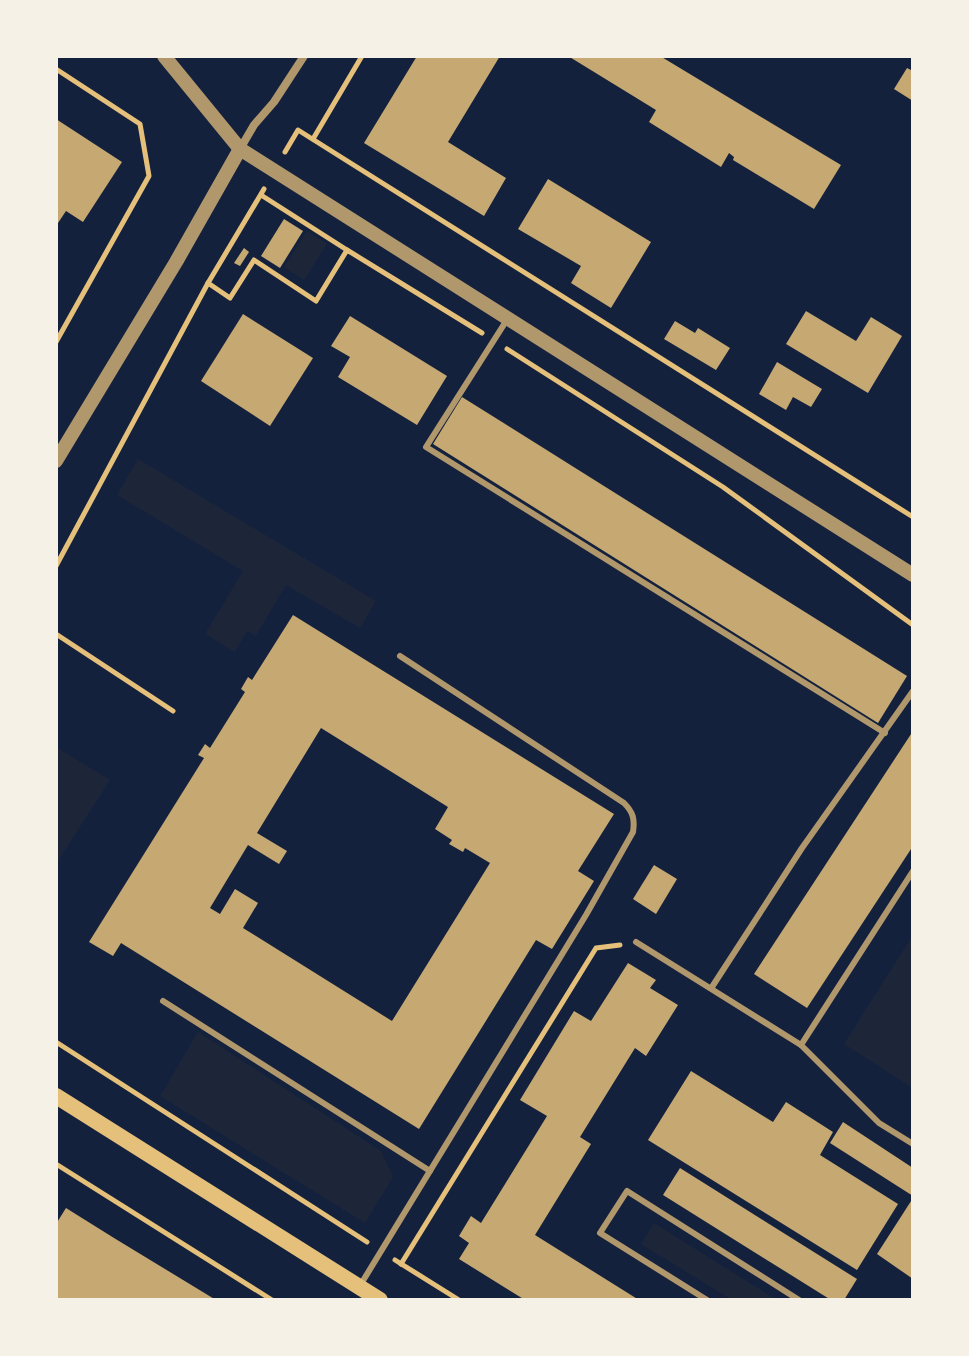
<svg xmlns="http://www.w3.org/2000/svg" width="969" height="1356" font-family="'PT Serif',serif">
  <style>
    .green { fill: #1d2539 }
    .building { fill: #c6a872; fill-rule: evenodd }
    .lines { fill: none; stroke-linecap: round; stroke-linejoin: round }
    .path { stroke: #e5c07b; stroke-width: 5 }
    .service { stroke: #b1986c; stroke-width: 6 }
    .minor { stroke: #b1986c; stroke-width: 8 }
    .tertiary { stroke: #b1986c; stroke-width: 14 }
    .secondary { stroke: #e5c07b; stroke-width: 16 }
  </style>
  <rect width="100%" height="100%" fill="#14213d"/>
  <g class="green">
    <path d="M307,231L327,244L304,280L284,267Z"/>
    <path d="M138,459L376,601L360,628L286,585L256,636L247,631L235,652L205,634L243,571L117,495Z"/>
    <path d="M56,747L110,780L56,864Z"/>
    <path d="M913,935V1088L844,1044Z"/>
    <path d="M198,1032L381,1151L393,1177L365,1223L160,1096Z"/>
    <path d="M654,1223L777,1300H732L641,1244Z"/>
  </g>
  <g class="building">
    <path d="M417,56H500L448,142L506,178L484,216L364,143Z"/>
    <path d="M568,56H660L841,165L814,209L733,160L734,157L729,153L721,167L649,122L656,110Z"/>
    <path d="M907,68L913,71V101L894,89Z"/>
    <path d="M56,119L122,162L83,222L66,211L56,226Z"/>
    <path d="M548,179L651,242L611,308L571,283L581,266L518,229Z"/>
    <path d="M284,219L303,231L280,268L261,256Z"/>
    <path d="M244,248L249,252L240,266L234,263Z"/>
    <path d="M806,311L856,341L871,317L902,336L868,393L786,344Z"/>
    <path d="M243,314L313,358L270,426L201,381Z"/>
    <path d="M350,316L447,376L417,425L338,377L350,357L331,346Z"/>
    <path d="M675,321L695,333L698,328L730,348L716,370L664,339Z"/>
    <path d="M777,362L822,389L811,407L793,397L786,410L759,394Z"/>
    <path d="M462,397L907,676L878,723L433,444Z"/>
    <path d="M293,615L614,814L578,871L594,881L552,949L536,940L419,1129L121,943L113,956L89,942L204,758L198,755L205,744L210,748L245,692L241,689L248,677L252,680ZM321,728L448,807L435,829L452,840L449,844L463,852L465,848L490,863L392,1021L243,928L258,903L235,889L220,914L210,908L248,845L279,864L287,851L257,833Z"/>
    <path d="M913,731V846L807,1008L754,974Z"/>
    <path d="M654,865L677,879L656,914L633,899Z"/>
    <path d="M628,963L656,980L650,988L678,1005L646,1056L635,1048L580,1137L591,1144L535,1235L639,1300H525L459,1259L469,1243L459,1236L471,1216L481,1223L547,1116L520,1100L574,1011L591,1021Z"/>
    <path d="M691,1071L773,1122L786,1102L833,1132L820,1155L898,1204L857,1270L648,1140Z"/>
    <path d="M843,1122L913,1168V1196L830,1143Z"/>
    <path d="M680,1168L857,1279L844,1300H831L663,1195Z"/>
    <path d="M913,1198V1279L877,1254Z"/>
    <path d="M66,1208L114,1238L216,1300H56V1224Z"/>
  </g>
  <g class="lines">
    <g class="path">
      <path d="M56,69L140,124L149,176L56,342"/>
      <path d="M313,139L362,56"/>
      <path d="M285,152L298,130L913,517"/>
      <path d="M261,195L347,250"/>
      <path d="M208,283L230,298L254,260L316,301L347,250L482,333"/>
      <path d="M507,349L723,487L913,625"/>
      <path d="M56,566L208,283L264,189"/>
      <path d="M56,634L173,711"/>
      <path d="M56,1042L367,1242"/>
      <path d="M56,1164L272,1300"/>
      <path d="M395,1260L459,1300"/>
      <path d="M401,1264L596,948L620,945"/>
    </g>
    <g class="service">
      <path d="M508,318L426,447L885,733"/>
      <path d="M636,942L801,1045L879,1123L913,1144"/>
      <path d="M712,987L802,848L913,691"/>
      <path d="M163,1001L430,1171"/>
      <path d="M801,1045L913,871"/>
      <path d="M361,1284L586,915L633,832C635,819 633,812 624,803L400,656"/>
      <path d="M707,1300L600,1233L627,1191L799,1300"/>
    </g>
    <path class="minor" d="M240,149L254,125L274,102L304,56"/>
    <g class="tertiary">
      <path d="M164,56L240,149L913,575"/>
      <path d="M56,461L176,262L240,149"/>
    </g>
    <path class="secondary" d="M56,1096L380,1300"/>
  </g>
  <rect width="969" height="1356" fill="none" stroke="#f6f1e7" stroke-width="116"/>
</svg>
